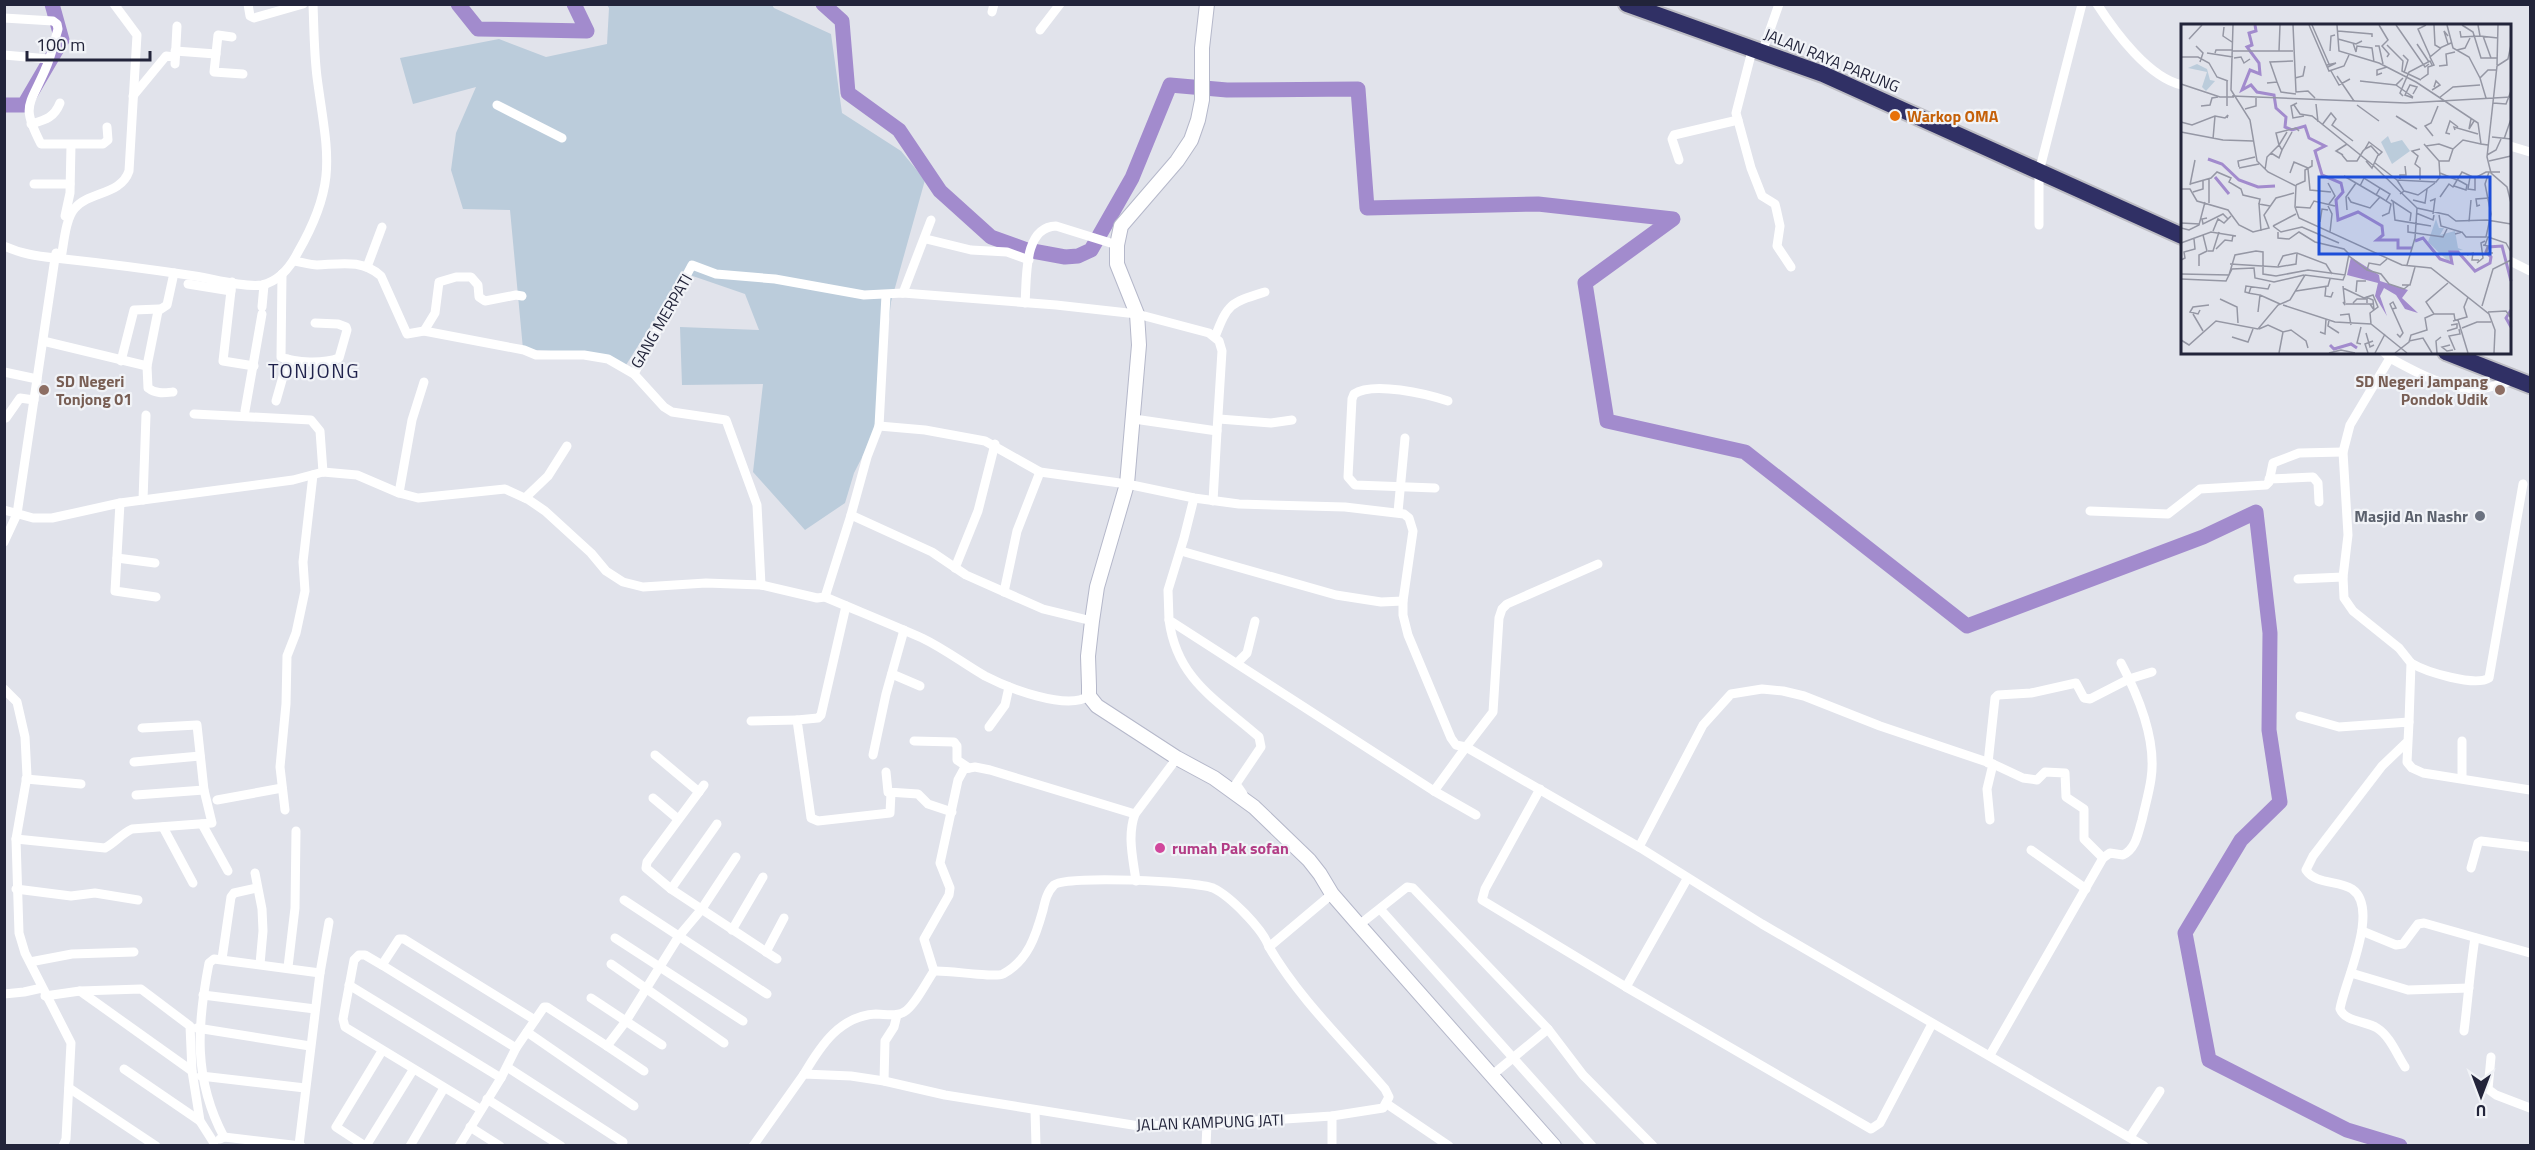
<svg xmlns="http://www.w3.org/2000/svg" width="2535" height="1150" font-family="'Titillium Web',sans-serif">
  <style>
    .green { fill: #bbccdb }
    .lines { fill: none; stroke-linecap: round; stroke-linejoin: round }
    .river { stroke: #a28bcd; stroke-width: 15 }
    .secondary-casing { stroke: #b5b8ca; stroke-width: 16 }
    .highway-casing { stroke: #bdbdc4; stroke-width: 20 }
    .street { stroke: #fff; stroke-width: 9 }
    .secondary { stroke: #fff; stroke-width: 14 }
    .highway { stroke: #303065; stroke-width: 16 }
    .food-dot { fill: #e8710a; stroke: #f1f3f7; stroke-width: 2 }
    .education-dot { fill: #8d6e63; stroke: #f1f3f7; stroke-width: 2 }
    .worship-dot { fill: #6b7280; stroke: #f1f3f7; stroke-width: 2 }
    .hotel-dot { fill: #d1479c; stroke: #f1f3f7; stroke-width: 2 }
    .labels { text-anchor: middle; stroke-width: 4.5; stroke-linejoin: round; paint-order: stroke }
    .street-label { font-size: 16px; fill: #22243a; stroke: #f1f3f7 }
    .food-label { font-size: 16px; font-weight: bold; fill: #c56008; stroke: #f1f3f7; text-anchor: start }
    .education-label { font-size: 16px; font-weight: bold; fill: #785e54; stroke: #f1f3f7; text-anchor: start }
    .worship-label { font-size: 16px; font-weight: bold; fill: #5b616d; stroke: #f1f3f7; text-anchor: end }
    .hotel-label { font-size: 16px; font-weight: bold; fill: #b23c85; stroke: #f1f3f7; text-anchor: start }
    .quarter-label { font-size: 20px; letter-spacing: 1.5px; fill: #1f214b; stroke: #f1f3f7 }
    .inset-river { fill: none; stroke: #a28bcd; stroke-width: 3 }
    .inset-road { fill: none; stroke: #9597a4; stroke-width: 1.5 }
    .view { fill: #1d4ed8; fill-opacity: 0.15; stroke: #1d4ed8; stroke-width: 3 }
    .inset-edge { fill: none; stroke: #22243a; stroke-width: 3 }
  </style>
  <rect width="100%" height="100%" fill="#e1e3eb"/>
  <path class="green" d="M607,5H772L774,8L831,34L842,113L901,151L925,180L891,302L876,430L854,473L845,503L805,530L753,472L763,384L682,385L680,327L759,330L745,294L684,273L626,365L564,352L523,349L510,210L463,209L451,170L456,133L476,87L413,104L400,58L499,39L546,57L607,44L609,8Z"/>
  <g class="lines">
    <g class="river">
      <path d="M458,4L478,29L587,31L574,4"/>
      <path d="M823,4L842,21L848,93L899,130L940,191L991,237L1027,250L1065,257L1078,256L1091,250L1132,178L1170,85L1227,90L1358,89L1367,208L1538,204L1673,219L1585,283L1607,421L1745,452L1967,626L2203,537L2256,512L2270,633L2269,730L2280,802L2241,840L2185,933L2209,1060L2347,1130L2400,1146"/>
      <path d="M4,105H24L62,40L52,4"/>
    </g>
    <g class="secondary-casing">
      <path id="secondary" d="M1207,4L1202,48V100L1198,120L1191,140L1177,161L1121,226L1117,245V264L1137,314L1139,345L1127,484L1097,587L1092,621L1088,656L1089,686V696L1097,706L1177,758L1214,778L1254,807L1309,860L1320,874L1332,894L1359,925L1554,1146"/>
    </g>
    <g class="highway-casing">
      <g id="highway">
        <path d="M1627,4L1823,74L2182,236"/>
        <path d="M2446,352L2530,385"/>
      </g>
    </g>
    <g class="street">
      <path d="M248,4L250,16L254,18L303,4"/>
      <path d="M2097,4C2115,32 2149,78 2182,85"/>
      <path d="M992,12L994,4"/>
      <path d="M4,18L53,21L57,24L58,29C54,43 51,57 45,70C29,107 21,105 41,144H103L108,140L107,127"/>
      <path d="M1040,30L1060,4"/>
      <path d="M232,37L218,35L214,72L243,74"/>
      <path d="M1765,44L1779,4"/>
      <path d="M1753,47L1736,113L1751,168L1762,196L1775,204L1776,208L1780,226L1777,246L1791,267"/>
      <path d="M175,51L216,54"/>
      <path d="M4,55L49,59"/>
      <path d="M175,64L177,26"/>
      <path d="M133,96L166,56L175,57"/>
      <path d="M497,105L562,138"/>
      <path d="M31,124C45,120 54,118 60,103"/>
      <path d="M2510,146L2530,152"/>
      <path d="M1679,160L1672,139L1674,135L1738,120"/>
      <path d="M34,184H70"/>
      <path d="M65,216L70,193L71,145"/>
      <path d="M2039,225V172L2082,4"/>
      <path d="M926,239L971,250L1007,252L1029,260"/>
      <path d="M4,246C22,254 36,256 55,258L56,253"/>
      <path d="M61,258C64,244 65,219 75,208C90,191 121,195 129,171L137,35L114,4"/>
      <path d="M294,261C301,262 310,265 317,265C341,264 362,259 381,276L407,334L424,331L524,350L536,355H584L608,359L634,374L664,407L672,412L726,420L757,505L761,585"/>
      <path d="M2510,261L2530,271"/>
      <path d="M367,267L382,227"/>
      <path d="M282,274L281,357C296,363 323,364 339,358L347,330L346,327L338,324L315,323"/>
      <path d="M232,282L223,361L254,366"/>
      <path d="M188,284L231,291"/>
      <path d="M903,293L931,220"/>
      <path d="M1025,303C1027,278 1023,227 1056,226L1117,245"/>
      <path d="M262,307L264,285"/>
      <path d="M424,331L435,313L439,282L456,277H471L478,285L479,297L485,301L516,295L522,296"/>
      <path d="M1215,337C1228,303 1230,303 1265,292"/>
      <path d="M43,341L147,366"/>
      <path d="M2384,352L2390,358L2350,425L2343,452L2348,535L2343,577L2344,598L2353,611L2399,648L2411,663L2409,722"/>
      <path d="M2390,358C2417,373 2448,390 2480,389C2490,388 2502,383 2512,381"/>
      <path d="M121,361L134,310L159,309"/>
      <path d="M4,372L37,379"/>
      <path d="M634,374L692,265L716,274L775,279L864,295L903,293L1056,305L1137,314L1209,333L1219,341L1222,351L1217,431"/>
      <path d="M173,392C163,393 156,394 148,388L147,366L158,311L167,305L174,273"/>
      <path d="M276,401L288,359"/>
      <path d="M245,411L262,314"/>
      <path d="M194,414L311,420L320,431L323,472"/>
      <path d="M6,418L20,398L34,400"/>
      <path d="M1134,419L1217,431L1213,501"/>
      <path d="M1219,419L1271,423L1292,420"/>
      <path d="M879,426L925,430L985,441L1040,472L1127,484L1194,498L1239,504L1345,507L1404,514L1409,518L1413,531L1403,601V615L1408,635L1451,738L1456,745L1466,747L1434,791"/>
      <path d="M2269,479L2313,477L2318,483L2319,502"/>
      <path d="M1435,488L1355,485L1348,477L1352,399L1354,394C1373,381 1427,394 1448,401"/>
      <path d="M399,493L412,420L424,382"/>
      <path d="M525,498L548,476L567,446"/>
      <path d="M1194,498L1184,538L1168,590L1169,620L1434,791L1476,815"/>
      <path d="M143,500L146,415"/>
      <path d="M120,503L115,591L156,597"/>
      <path d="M4,510L33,518H52L120,503L293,480L323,472L357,475L399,493L418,498L505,489L529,500L545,511L591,553L606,571L623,582L643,587L706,583L761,585L817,598L825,597C858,611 890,624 922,638C945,649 964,664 985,676C1008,688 1067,711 1089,696"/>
      <path d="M2090,511L2168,514L2200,489L2266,485L2269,482L2273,463L2299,453L2343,452"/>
      <path d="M1398,512L1405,438"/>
      <path d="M851,515L867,457L879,426L886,295"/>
      <path d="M4,542L17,514L55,258C102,263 149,269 195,276C214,279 245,288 262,285C279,281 291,266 298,252C339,181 327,153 317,77C314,53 314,29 313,4"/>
      <path d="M1181,551L1336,595L1381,602L1403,601"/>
      <path d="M117,558L155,563"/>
      <path d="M1598,564L1507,604L1502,609L1499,618L1493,712L1466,747L1639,847L1703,725L1731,694L1762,689L1783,691L1804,696L1880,726L1993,764L2023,778L2037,780L2045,772L2065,773L2066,797L2084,809V839L2103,858"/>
      <path d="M955,568L978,511L995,444"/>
      <path d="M2298,579L2343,577"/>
      <path d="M1004,592L1017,531L1040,472"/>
      <path d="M825,597L851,515L932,552L966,575L1043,609L1092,621"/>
      <path d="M846,606L821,715L818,718L797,720L811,818L818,821L890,813L891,793"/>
      <path d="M1169,620C1177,680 1217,700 1259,737L1261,747L1236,784L1243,794"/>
      <path d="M1237,663L1247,653L1255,621"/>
      <path d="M2411,663C2426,672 2475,687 2489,678L2523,484"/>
      <path d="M892,674L920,686"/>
      <path d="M4,689L17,702L25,737L27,776L16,839L19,933L25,953L71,1043L66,1139L63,1146"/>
      <path d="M2300,716L2339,727L2409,722L2407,762L2412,768L2423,773L2530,790"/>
      <path d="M751,721L797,720"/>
      <path d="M989,727L1005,705L1009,687"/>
      <path d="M914,741L954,742L957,746V760L969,768"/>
      <path d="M655,755L699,792"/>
      <path d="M873,755L886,694L904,630"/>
      <path d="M134,762L200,756"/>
      <path d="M1988,763L1995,698L1998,695L2031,693L2076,683L2084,698L2090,699L2129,679L2152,672"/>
      <path d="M886,772L888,792L918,794L928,804L952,812"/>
      <path d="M2462,778V741"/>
      <path d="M26,779L81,784"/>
      <path d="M704,785L647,862L646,868L671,889L777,959"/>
      <path d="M1540,789L1485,889L1482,900L1626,987"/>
      <path d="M136,795L204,790"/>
      <path d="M653,798L678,819"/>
      <path d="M217,800L282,788"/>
      <path d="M285,810L280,767L286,704L287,656L296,633L305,591L303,562L313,475"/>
      <path d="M1990,820L1987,789L1993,764"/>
      <path d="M202,824L228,871"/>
      <path d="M163,827L193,883"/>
      <path d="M16,839L105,848C116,842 121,834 132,829L212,823L204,790L197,725L142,728"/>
      <path d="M1639,847L1762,924L2144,1146"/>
      <path d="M2031,850L2086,889"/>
      <path d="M2471,868L2478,843L2481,841L2530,847"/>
      <path d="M255,873L262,909L263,931L260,964"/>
      <path d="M1687,879L1626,987L1871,1129L1880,1123L1932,1024"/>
      <path d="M1136,881C1133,858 1127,836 1135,814L1177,758"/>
      <path d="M16,889L71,896L95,893L138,900"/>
      <path d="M671,889L717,824"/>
      <path d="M624,900L767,994"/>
      <path d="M1381,910L1592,1146"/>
      <path d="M1359,925L1407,887L1413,888L1548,1029"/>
      <path d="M732,930L763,877"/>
      <path d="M2362,931L2396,945L2403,944L2418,924L2424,923L2530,953"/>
      <path d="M615,938L743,1021"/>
      <path d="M766,952L784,918"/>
      <path d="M222,959L231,897L234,893L257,888"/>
      <path d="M30,962L72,954L134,952"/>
      <path d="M611,964L724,1043"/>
      <path d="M382,965L516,1048"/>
      <path d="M288,967L295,908L296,831"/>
      <path d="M934,971C948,970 994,978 1003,974C1028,961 1036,935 1043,910C1045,901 1047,892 1054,885C1066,875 1196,881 1213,888C1230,896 1263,929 1269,947"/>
      <path d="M934,971L924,939L949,895L950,888L940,863L958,780L964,769L975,767L990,770L1135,814"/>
      <path d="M320,973L329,922"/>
      <path d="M2351,973L2408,990L2469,988"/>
      <path d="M349,985L501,1078"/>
      <path d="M80,991L192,1071"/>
      <path d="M4,994L24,992L42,988"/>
      <path d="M203,995L315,1009"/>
      <path d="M45,996L80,991L141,989L190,1026L192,1071L200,1121L214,1143"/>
      <path d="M591,998L662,1045"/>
      <path d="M197,1028L310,1046"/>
      <path d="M2464,1031C2468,1000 2470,969 2475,938"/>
      <path d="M527,1032L634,1106"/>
      <path d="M607,1046L644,1071"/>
      <path d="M1990,1055L2103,858L2110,853L2123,855C2136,849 2138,833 2142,820C2145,806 2149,793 2151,779C2157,740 2139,697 2121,663"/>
      <path d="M2491,1057L2488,1089L2496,1095L2530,1108"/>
      <path d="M507,1067L623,1142"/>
      <path d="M2405,1067C2397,1055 2390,1036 2377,1028C2366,1021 2345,1022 2340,1009C2344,983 2381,909 2352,889C2338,880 2316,885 2306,870L2313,856L2382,766L2406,743"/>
      <path d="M124,1069L200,1121"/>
      <path d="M804,1074C821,1045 840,1016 876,1014C885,1014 896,1017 904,1012C914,1007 927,981 934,971"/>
      <path d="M201,1076L305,1088"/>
      <path d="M1491,1076L1548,1029L1583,1075L1653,1146"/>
      <path d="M884,1081L885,1041L894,1027L897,1015"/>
      <path d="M69,1088L156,1146"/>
      <path d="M487,1099L561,1146"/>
      <path d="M1387,1104L1449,1146"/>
      <path d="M480,1109L345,1027L343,1019L354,960L359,955H365L382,965L399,939H404L535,1020"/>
      <path d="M1035,1110L1036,1146"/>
      <path d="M1332,1116V1146"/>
      <path d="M470,1127L500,1146"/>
      <path d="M224,1137C193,1079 197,1025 209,963L214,959L320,973L299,1145"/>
      <path d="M2130,1137L2160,1091"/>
      <path d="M220,1139L224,1137L301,1146"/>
      <path d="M365,1146L336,1127L382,1051"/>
      <path d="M366,1146L413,1070"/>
      <path d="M410,1146L444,1088"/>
      <path d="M459,1146L501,1078L516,1048L544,1007H547L607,1046L626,1021L679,936L701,910L736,857"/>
      <path d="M753,1146L804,1074L851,1076L884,1081L945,1095L1139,1126L1207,1124L1332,1116L1383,1108L1389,1097L1385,1089C1345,1042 1300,1000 1269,947L1332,894"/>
      <path d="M1206,1146L1207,1124"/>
    </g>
    <use href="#secondary" class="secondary"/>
    <use href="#highway" class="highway"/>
  </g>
  <circle class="food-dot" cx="1895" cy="116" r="6"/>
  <g class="education-dot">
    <circle cx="44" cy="390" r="6"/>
    <circle cx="2500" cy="390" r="6"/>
  </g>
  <circle class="worship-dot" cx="2480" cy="516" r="6"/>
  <circle class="hotel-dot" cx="1160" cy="848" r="6"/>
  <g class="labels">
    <g class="street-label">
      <text transform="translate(1832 60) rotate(22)" y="6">JALAN RAYA PARUNG</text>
      <text transform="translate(661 321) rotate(-60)" y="6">GANG MERPATI</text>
      <text transform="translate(1210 1122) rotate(-2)" y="6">JALAN KAMPUNG JATI</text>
    </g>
    <g class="food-label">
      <text x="1907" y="122">Warkop OMA</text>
    </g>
    <g class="education-label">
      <text x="56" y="387">SD Negeri<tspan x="56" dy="18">Tonjong 01</tspan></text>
      <text x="2488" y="387" text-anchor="end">SD Negeri Jampang<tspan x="2488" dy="18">Pondok Udik</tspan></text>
    </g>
    <g class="worship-label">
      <text x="2468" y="522">Masjid An Nashr</text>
    </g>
    <g class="hotel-label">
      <text x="1172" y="854">rumah Pak sofan</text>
    </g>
    <g class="quarter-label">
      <text x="314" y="378">TONJONG</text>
    </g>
  </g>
  <g transform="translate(2181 24)">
    <rect width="330" height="330" fill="#e1e3eb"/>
    <path d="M16,40L26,45L29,56L34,57L25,67L21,63L26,48L7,44ZM207,112L210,119L221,116L229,127L211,140L200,118ZM255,195L258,204H263L259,211L274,207L277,224L282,226L268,227L271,235L267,237L247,218Z" fill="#bbccdb"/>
    <path d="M170,233L198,251L199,257L227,266L221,274L237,289L224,285L215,271L203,264L199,272L206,292L194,272L197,259L166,251Z" fill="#a28bcd"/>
    <path class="inset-river" d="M74,1L75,7L68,9L71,21L66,23L78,39L79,50L69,46L61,66L70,61L76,68L93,71L95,84L105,93L104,103L111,106L124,102L128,114L144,122L134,127L141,151L160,159L162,168L155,176L157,196L177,188L201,202L202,211L196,216H217V224H231M27,135L41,140L58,156L77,163L94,162M34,153L48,170M234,217L242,214L259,235L271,239L269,228H277L294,247L309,239L310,233L305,228L307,223L321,222L330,257M330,286L325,294L330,303M149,321L153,325L170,320L176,324"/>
    <path class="inset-road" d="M52,1L50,66L69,96L76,137L87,148L115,162L114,183L118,194L221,241L250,244L308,290L314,306L313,329M112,1L115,68L127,67L134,74M128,1L148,47L163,42L168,31M131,1L148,40M156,1L158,27L198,39L235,58L297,99L300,120L307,121M198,1L207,16L201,22L208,30L206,33M215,1L244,43L248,40M245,1L237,5L249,32M253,1L254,21L259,24L270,19M266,1L272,24L288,33L299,54M281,1L292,8L300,34H316M297,1L299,12L317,14M43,3L42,12L51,18M157,7L191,10V13M279,7L280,13L299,12M267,12L263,7L267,20M302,12L310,34M8,15L21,1M157,15L175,20L181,17M172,19L175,28L176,22L191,24L193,38M236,20L248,38M206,21L222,37L221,47L240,56M330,21L327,35L316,42L306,133L310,149L326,163L330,179M15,22L22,29L19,38M194,22H198L202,40M276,26L284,24L289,14M52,27H112M98,27L99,1M149,27L150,12L154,11M26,29L52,33M34,29L35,26H52M222,31L227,36L223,49M0,33H17L28,39L36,53L47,57M53,34L60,33L63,39L69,35M146,41L155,39L147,43M316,41L317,1M258,42L266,41L265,30L274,28M150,47L158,61L169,55M201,49L196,51V46L206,43M156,52L173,77M114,54L122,52L124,42M222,54L215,61L232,73M240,55L247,50V43L253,41L249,33L260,24M46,56V82M179,57L215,61M96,58L89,38L112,37M86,59L96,58L100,68L115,70M0,60L39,73H53M251,66L259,61L255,57L253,63M51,72L225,79L330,73M222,72L219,69L228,48L249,37L251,41M232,74L224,71L229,61L236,63L232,70M258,74L272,63L299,61M305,74L299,54L307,46H315M116,79L110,82L112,94L123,92M312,79L325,80L330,67M135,80L137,98M113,81L119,90L131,92L193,142L236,184L234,214L226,241M176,81L198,97M20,82L29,81L31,74L37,73M64,85L75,82V74M215,92L236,105M290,95L288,105L293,97M0,98L11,101L34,92L44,94L47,91L46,94M141,101L150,89L155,95L151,101L172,117M274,106L273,103L297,110M0,108L42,116L72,117M269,110L265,109L269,97L277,103M252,112L244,102L250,99L257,82M311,113L330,115M32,115L34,92M323,115L330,95M245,122L258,120L272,125L268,137H258M239,125L231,127L237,132L234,140L239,144V156M272,125L282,116L300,120M101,126L111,108M90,129L98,134L101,126L98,121L106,108M161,131L166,137H176L182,127L184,125L188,118L201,128L198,131L190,122L184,125M162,131L155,127L166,120M306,131L315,126L320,115M185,137L191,144L197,131M308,137L330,132M194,139L216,156M58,143L57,137L74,133M58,144L78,140M127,145L129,166L150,168M84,146L86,133L98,121L95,109L115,104L118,107M109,149L113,138L127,144M259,149L276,156M163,152L199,173M289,153L287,165L294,166V154M28,155V179M219,155V151H225L224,142M147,159L154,172L148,180M9,160L30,154L36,148L50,154L48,158L60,165L62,171L79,175L78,180M9,161L14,136M115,161L124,157V146L131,142V136M179,162L183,154L199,164L195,171M273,162L285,166L286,161L277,156M199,164L209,170L205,177M0,165H9L16,177L47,186L58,201L72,208L88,204L83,191L95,174L113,169M223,167L237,171L254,159M12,168L22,165V156M219,170L223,167L216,156L255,158L259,153L258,137L243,120M167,173L170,178L189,184L199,173L210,180L208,189L201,192M259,173L268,160L272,163L281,148L294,154L305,148H319M210,176L230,189L229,197M232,176L244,179L246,165M212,177L214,196L250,202M249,177L254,175L252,190M299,181L296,182L295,175L308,174M147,182L151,190L149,208M115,183L129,184L133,177L154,182M236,184L267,191L275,197L306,196L330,200M166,186L165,173L175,159M235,189L252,196L253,191M258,191L260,202L280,208M26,194L21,195L22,200L42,190L47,195L50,192M139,198L141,185L147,186M288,198L290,176M0,199L19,200M227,201V208L262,213L266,205M92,202L100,208L121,203L158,219M92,202L115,190M0,204L8,206L18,201L24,178M32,207L37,195L43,199L47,195M80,207L78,180L89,182M274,210L281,208L285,213H305L310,190L304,160L308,148M0,219L30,208L55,212M302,221L307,222L305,229H312M304,221L307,213L325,219L330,228M35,225L44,216L51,217L52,211M27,227H32L38,208M286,231L292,229L291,236H298M168,232L186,246L200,250L208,260L223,265L228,261M0,236L4,234L3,228L14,225L13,215M296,239L302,234L300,219L304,217M49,240L97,243L115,240L116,229L145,240L151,250M18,242V231L26,227L22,211M97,242L102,232L115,229M186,246L188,239L199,241L206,235M0,250L48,251L54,231L75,227L82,228V250L95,252L127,246L164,251L168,230L163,225L134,218L118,208L108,215L97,214V208M0,255L45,257L51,245L73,244L74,254L93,258L123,251M221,261H229L234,243M145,262L144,272L150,273L152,268M70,263L68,269L64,268L65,262L87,265L89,260M162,264L183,274L192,271L197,283L189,289L190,300M115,267L147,262L149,255M175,268L176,257H185M67,269L79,271L77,288M79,271L99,280M185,273L192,276L193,286L189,280M39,275L56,283L57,299M162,278L164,281L162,262M172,279L176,275H186V279M165,280H192M102,281L154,298L190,300L226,329M301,282L312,245L330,236M211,285L215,284L212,278L209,280L222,309L219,313L216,310M19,286L17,290L9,288L12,283L28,281M307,288L325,287L330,294M12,290L22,307M253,290H273L274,296M159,291L168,290L170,301M148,296L147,302L158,309M277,296L287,329M272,297L286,293L283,283L287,273M180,303L176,319L180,320M281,304L296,298H310M78,305L87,301L102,308L110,306L125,317L127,324M266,307L276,304V300L270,301M139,308L144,310L145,295M185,309L189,323L193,321M51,313L67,318L72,305M0,316L8,321L35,297L77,305L97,281L109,276L124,251L162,256L164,251M228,317L242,314L251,329M269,321L261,323L266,327L272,326M274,326L268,312L279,310L278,305M98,329L102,308M148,329L160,326L174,329M187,329L184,320L192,317M194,329L204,310M214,329L228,318L230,311L246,306L244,294L253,290L245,278L267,259M256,329L255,317L260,313"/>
    <path class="view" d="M138,153H309V230H138Z"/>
    <rect width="330" height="330" class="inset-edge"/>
  </g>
  <rect width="2535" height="1150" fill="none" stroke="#22243a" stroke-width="12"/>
  <g transform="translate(2481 1096) rotate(180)" stroke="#f1f3f7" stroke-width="4.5" paint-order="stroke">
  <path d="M0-4.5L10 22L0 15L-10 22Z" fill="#22243a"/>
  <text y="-9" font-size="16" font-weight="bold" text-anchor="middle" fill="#22243a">U</text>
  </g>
  <path d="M27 51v9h123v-9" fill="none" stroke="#22243a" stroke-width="3"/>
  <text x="36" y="51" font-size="18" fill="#22243a" stroke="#f1f3f7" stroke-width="4.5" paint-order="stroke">100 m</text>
</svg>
